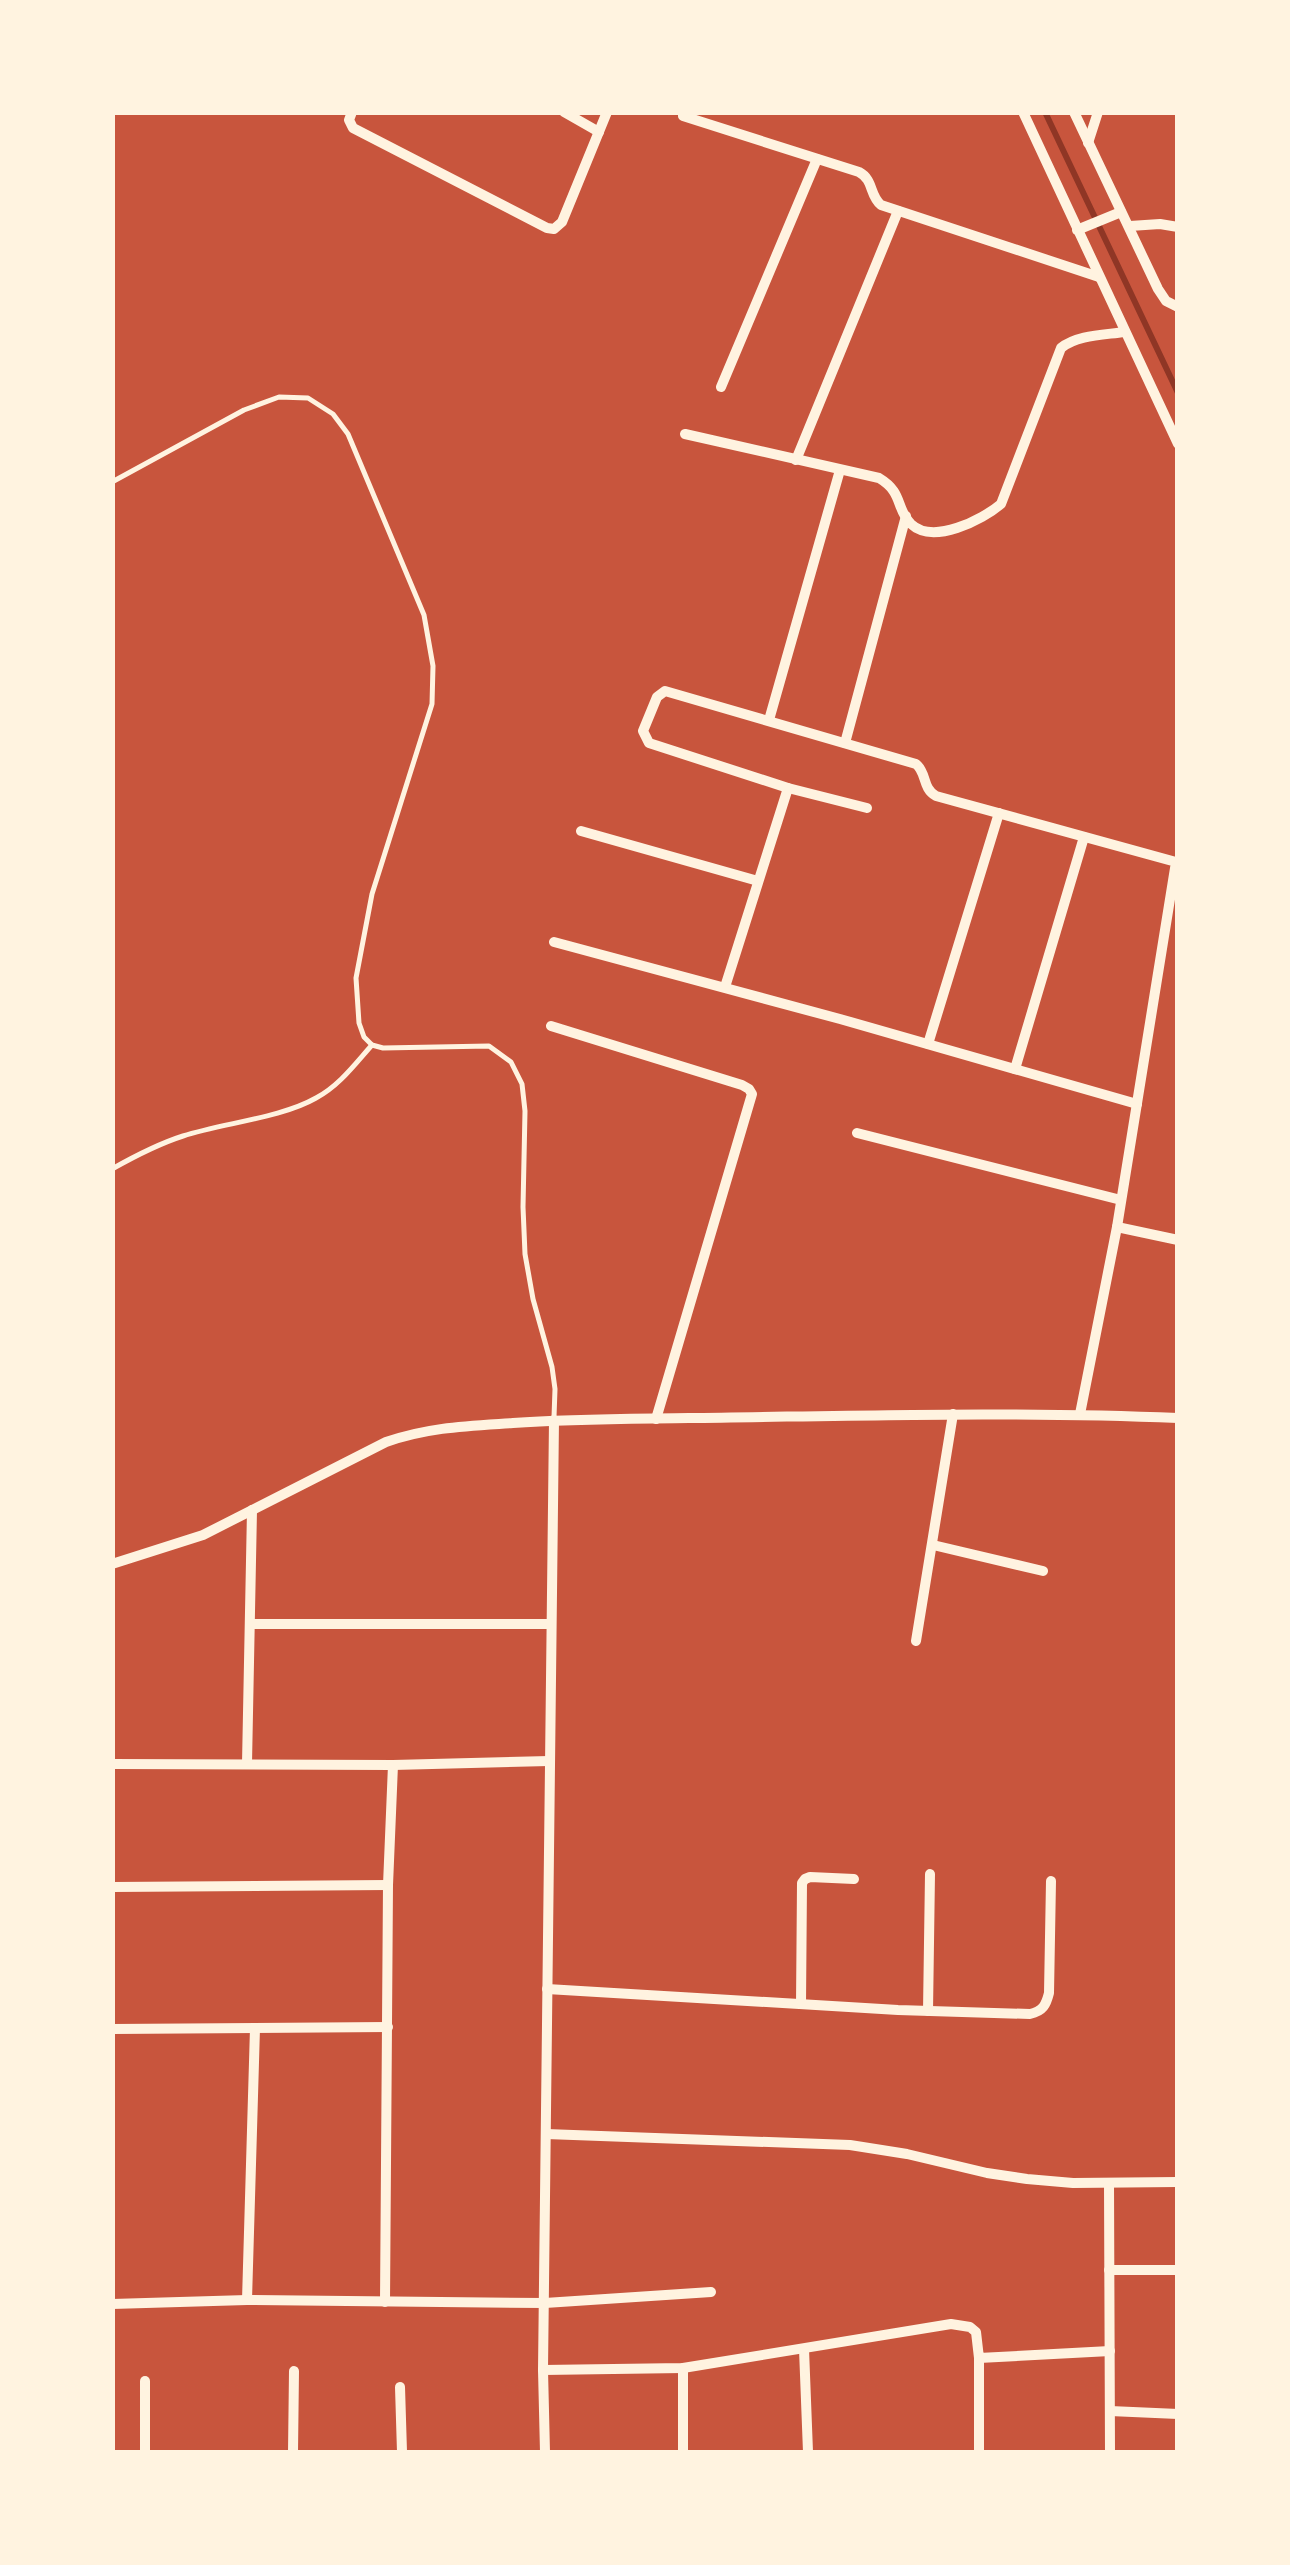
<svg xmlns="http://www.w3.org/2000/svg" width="1290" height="2565" font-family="'Work Sans',sans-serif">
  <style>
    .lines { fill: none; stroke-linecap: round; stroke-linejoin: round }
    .stream { stroke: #8f3625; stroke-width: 6 }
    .service { stroke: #fff3e0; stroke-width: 5 }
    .minor { stroke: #fff3e0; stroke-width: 10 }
  </style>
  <rect width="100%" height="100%" fill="#c8553d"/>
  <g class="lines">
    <path class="stream" d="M1045,112L1178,393"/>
    <g class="service">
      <path d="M112,482L244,410L279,397L308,398L333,414L348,434L424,615L433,666L432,704L372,894L356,978L359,1023L364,1037L372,1045L383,1048L489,1046L511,1062L522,1084L525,1111L523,1207L525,1254L533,1299L552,1367L555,1389L554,1417"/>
      <path d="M112,1169C135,1156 158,1144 183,1136C223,1123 281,1118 316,1098C339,1086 355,1064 372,1045"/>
    </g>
    <g class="minor">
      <path d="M352,112L349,120L353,128L547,228L554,229L562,222L607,112"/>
      <path d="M564,112L599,132"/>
      <path d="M1023,112L1178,444"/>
      <path d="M1074,112L1158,289L1166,301L1178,307"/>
      <path d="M683,116L859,172C874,180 869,195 881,205L1099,277"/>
      <path d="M1088,143L1098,112"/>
      <path d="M1130,226L1160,224L1178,227"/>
      <path d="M1077,230L1121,212"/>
      <path d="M721,387L817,159"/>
      <path d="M685,434L879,478C904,493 895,508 911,524C933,545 982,520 1001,504L1061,348C1077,335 1104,335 1124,332"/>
      <path d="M796,460L898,211"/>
      <path d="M769,720L840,470"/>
      <path d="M845,743L906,516"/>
      <path d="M788,788L867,808"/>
      <path d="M581,831L758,881"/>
      <path d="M554,942L840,1019L1137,1104"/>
      <path d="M725,987L788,788L649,743L643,731L657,697L665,691L916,764C927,773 922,788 936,796L1176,862L1117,1227L1080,1414"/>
      <path d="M551,1026L742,1085L749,1089L752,1094L656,1419"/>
      <path d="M928,1044L999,813"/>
      <path d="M1015,1069L1084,837"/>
      <path d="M857,1133L1121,1200"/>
      <path d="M1117,1227L1178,1240"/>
      <path d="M933,1545L1043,1571"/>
      <path d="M112,1564L203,1535L386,1442C429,1427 468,1426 513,1423C572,1419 630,1419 689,1418C852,1416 1015,1411 1178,1418"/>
      <path d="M250,1624H551"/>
      <path d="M916,1641L953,1414"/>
      <path d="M112,1764L393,1765L549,1761"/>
      <path d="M247,1764L252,1510"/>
      <path d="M112,1887L388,1885"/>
      <path d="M547,1989L898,2010L1030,2014C1043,2011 1046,2005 1049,1993L1051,1881"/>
      <path d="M801,2004L802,1883L805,1879L810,1877L854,1879"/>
      <path d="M928,2011L930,1874"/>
      <path d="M112,2029L388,2027"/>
      <path d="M546,2134L850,2145L907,2154L987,2173L1027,2179L1073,2183L1178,2182"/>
      <path d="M1109,2183L1110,2452"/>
      <path d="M1109,2270H1178"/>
      <path d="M247,2300L255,2028"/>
      <path d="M385,2302L388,1885L393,1765"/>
      <path d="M112,2304L247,2300L545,2303L711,2292"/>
      <path d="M804,2349L808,2452"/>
      <path d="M979,2358V2452"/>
      <path d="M683,2368V2452"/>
      <path d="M543,2370L683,2368L951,2324L970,2327L976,2332L979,2358L1110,2351"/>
      <path d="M145,2381V2452"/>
      <path d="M400,2387L402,2452"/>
      <path d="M1110,2411L1178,2414"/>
      <path d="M293,2452L294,2371"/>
      <path d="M545,2452L543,2370L554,1420"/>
    </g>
  </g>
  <rect width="1290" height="2565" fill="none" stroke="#fff3e0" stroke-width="230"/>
</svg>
